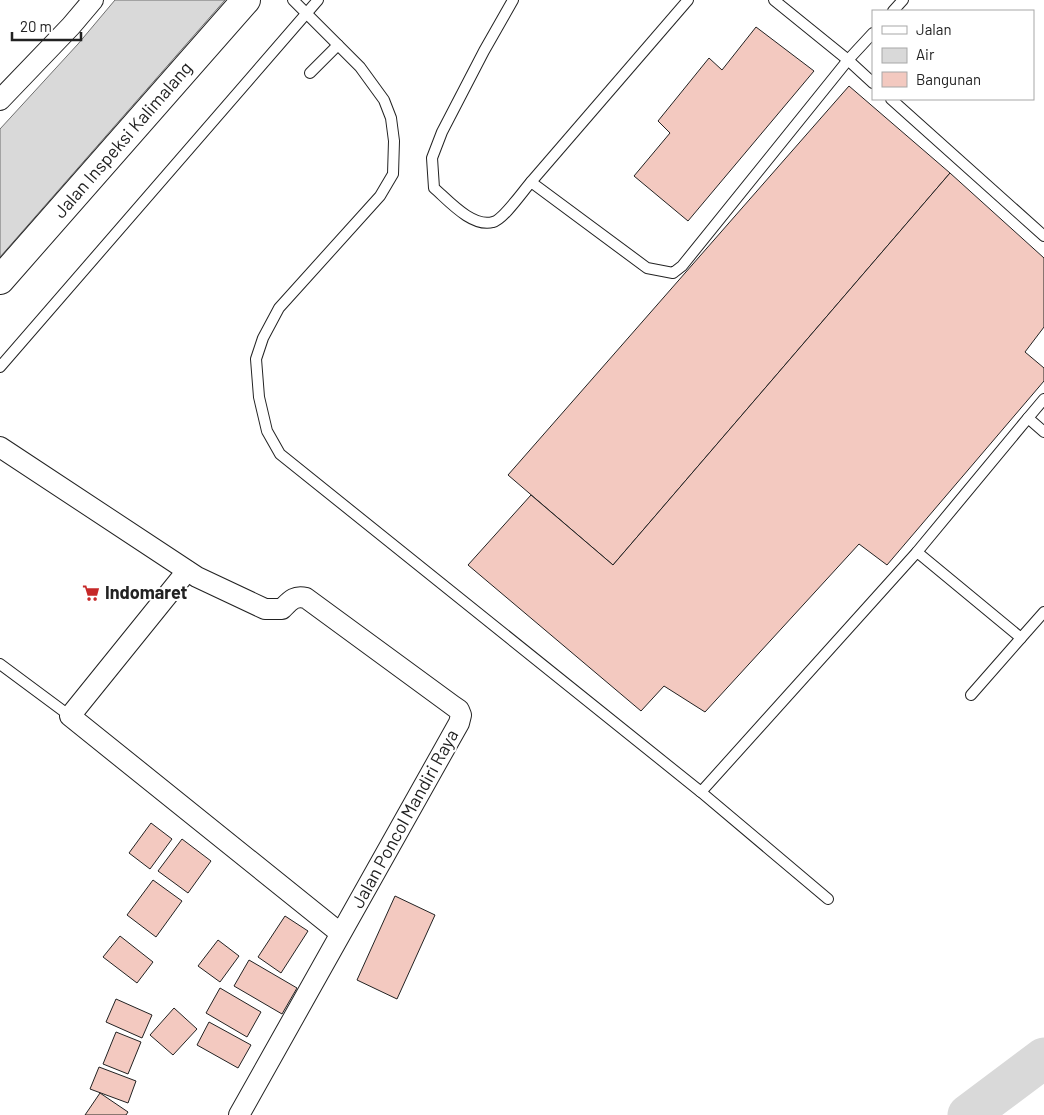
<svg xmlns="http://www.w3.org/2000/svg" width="1044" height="1115" font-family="Barlow,sans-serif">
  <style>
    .water { fill: #d9d9d9; stroke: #6f6f6f }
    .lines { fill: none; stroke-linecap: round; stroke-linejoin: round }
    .river { stroke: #d9d9d9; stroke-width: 41 }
    .building { fill: #f3c9c0; stroke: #222 }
    .service-casing { stroke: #222; stroke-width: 12 }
    .minor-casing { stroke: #222; stroke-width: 22 }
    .primary-casing { stroke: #222; stroke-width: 30 }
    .service { stroke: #fff; stroke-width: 10 }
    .minor { stroke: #fff; stroke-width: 20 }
    .primary { stroke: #fff; stroke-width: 28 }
    .labels { text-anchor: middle; stroke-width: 4; stroke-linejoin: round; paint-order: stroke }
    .street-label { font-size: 18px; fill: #222; stroke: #fff }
    .poi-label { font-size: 18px; font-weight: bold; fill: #222; stroke: #fff; text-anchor: start }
  </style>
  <rect width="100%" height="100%" fill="#fff"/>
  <path class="water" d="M115,0H225L0,257V129L78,44Z"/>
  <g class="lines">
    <path class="river" d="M968,1115L1044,1058"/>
  </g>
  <g class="building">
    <path d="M756,27L814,71L688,221L634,176L670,133L658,121L709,58L722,70Z"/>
    <path d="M849,86L950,173L613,565L508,475Z"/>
    <path d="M950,173L1044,258V327L1025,352L1044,368V381L887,565L859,544L705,712L664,686L641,711L468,565L531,495L613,565Z"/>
    <path d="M151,823L172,839L150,869L129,853Z"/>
    <path d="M182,839L211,861L188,893L158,871Z"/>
    <path d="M153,880L182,901L156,937L127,915Z"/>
    <path d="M395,896L435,915L397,999L357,980Z"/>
    <path d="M285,916L308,931L281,973L258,957Z"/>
    <path d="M120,936L153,962L137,983L103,957Z"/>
    <path d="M218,940L239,956L220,982L198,966Z"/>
    <path d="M249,960L297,988L282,1014L234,986Z"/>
    <path d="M220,988L261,1012L247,1037L206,1013Z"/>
    <path d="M116,999L152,1015L142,1038L106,1022Z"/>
    <path d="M174,1008L197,1029L173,1055L150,1035Z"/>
    <path d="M209,1022L251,1045L238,1068L197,1045Z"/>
    <path d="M116,1032L141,1042L128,1074L103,1064Z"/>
    <path d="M99,1067L136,1081L128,1103L90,1089Z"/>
    <path d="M100,1093L128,1112L126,1115H85Z"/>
  </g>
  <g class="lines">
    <g class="service-casing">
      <g id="service">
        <path d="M293,0L360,67L384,100L391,118L394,141L393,174L380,196L279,308L263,338L256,359L259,397L267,431L280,454L701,792L917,552L1021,638L1044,612"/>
        <path d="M513,0L484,51L442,132L432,158L434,188C448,200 472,228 493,222C503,220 523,191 531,182L647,268L673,273L682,266L848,60L873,33"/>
        <path d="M774,0L848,60L873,83"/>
        <path d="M893,11L903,0"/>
        <path d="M310,73L338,45"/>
        <path d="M891,99L1044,236"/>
        <path d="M531,182L688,0"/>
        <path d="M0,367L318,0"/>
        <path d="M1028,418L1044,399"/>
        <path d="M917,552L1028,418L1044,432"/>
        <path d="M0,664L70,716"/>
        <path d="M971,695L1021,638"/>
        <path d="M701,792L828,899"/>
      </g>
    </g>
    <g class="minor-casing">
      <g id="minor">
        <path d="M0,100L71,26L93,0"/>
        <path d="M0,447L197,577L265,609H282C290,601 294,595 306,598L452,705L459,710L461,715L459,723L239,1115"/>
        <path d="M187,571L70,716L340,933"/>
      </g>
    </g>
    <g class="primary-casing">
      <path id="primary" d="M0,280L246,0"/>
    </g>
    <use href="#service" class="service"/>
    <use href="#minor" class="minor"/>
    <use href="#primary" class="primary"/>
  </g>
  <defs>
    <g id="supermarket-bare" transform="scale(1.35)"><path d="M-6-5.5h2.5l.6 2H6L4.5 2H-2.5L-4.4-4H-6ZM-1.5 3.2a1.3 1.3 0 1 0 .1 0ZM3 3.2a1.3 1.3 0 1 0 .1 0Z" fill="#c62828" stroke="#fff" stroke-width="2.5" paint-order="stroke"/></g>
  </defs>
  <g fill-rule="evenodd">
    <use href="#supermarket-bare" x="91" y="593"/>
  </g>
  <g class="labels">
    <g class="street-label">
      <text transform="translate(123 140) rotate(-49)" y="6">Jalan Inspeksi Kalimalang</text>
      <text transform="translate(405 819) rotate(-61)" y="6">Jalan Poncol Mandiri Raya</text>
    </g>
    <g class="poi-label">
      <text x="105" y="599">Indomaret</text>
    </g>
  </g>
  <rect x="872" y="10" width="162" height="90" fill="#ffffff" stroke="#a7a7a7"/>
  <rect x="882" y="26" width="25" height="8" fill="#ffffff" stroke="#a7a7a7"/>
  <text x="916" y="35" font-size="15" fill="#222222">Jalan</text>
  <rect x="882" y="48" width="25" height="15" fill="#d9d9d9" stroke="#a7a7a7"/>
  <text x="916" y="60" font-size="15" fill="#222222">Air</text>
  <rect x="882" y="72" width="25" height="15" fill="#f3c9c0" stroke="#a7a7a7"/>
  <text x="916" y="85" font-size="15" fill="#222222">Bangunan</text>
  <path d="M12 32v8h69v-8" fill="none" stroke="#222222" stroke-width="2.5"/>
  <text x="20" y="32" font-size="15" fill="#222222" stroke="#ffffff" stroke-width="4" paint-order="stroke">20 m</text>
</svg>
